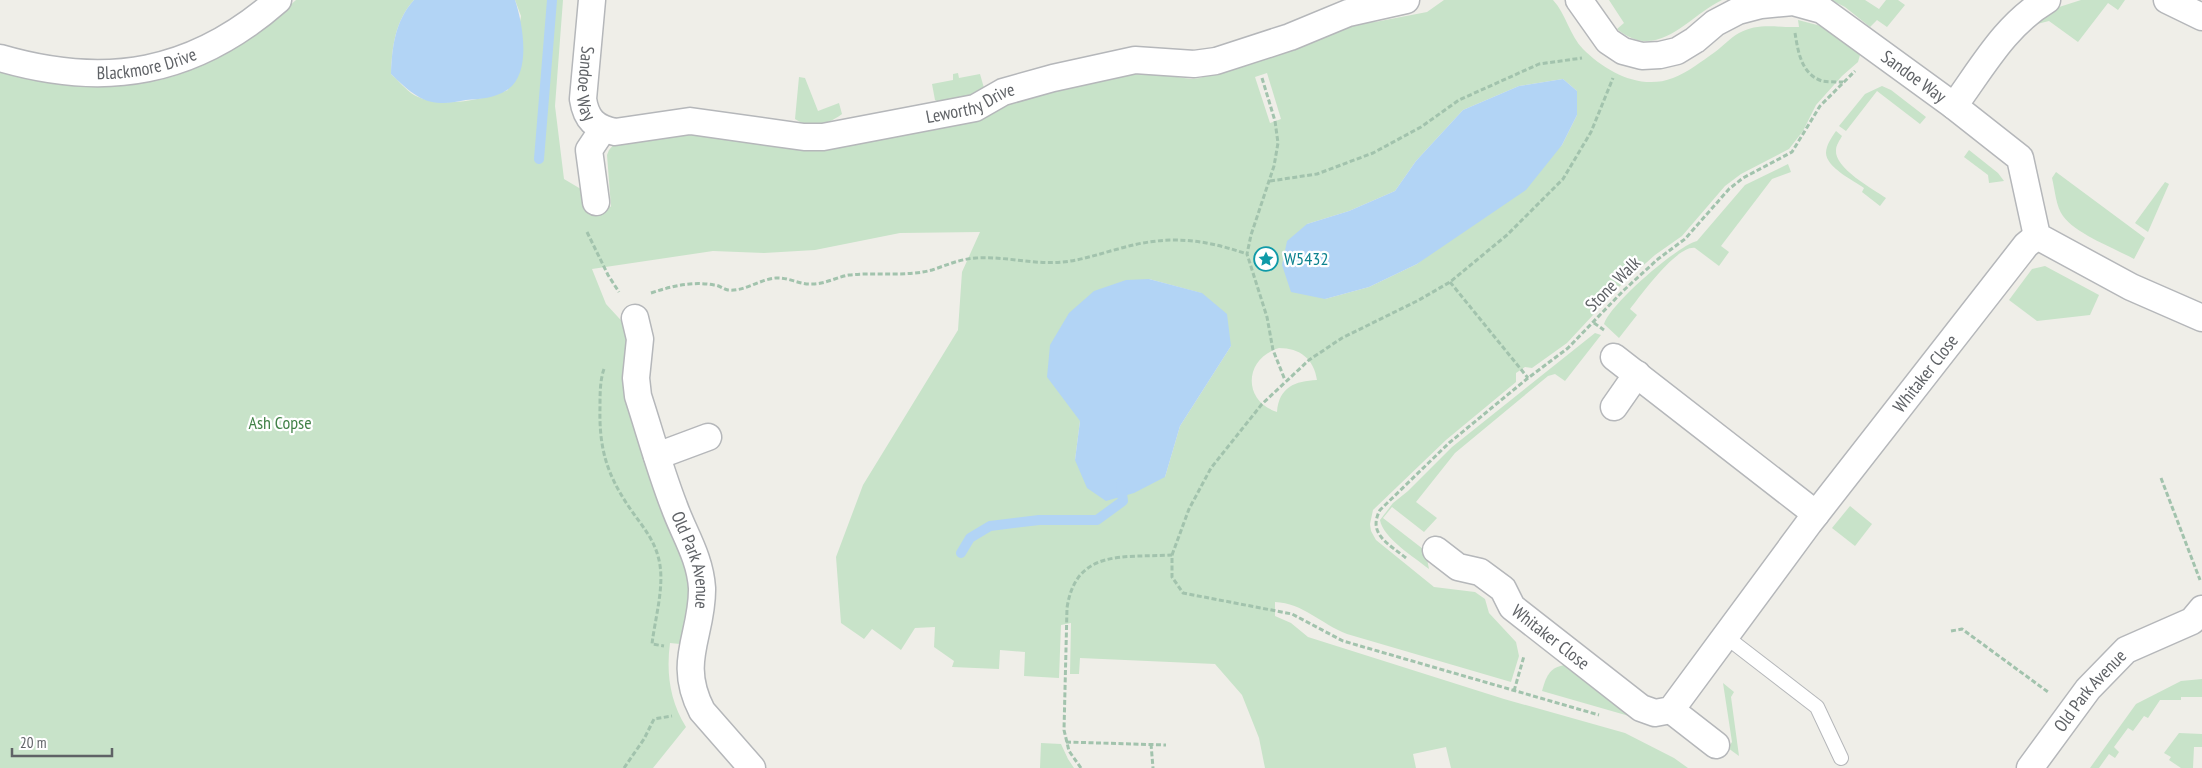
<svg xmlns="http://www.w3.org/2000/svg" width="2202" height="768" font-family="'PT Sans Narrow',sans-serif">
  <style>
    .green { fill: #c8e3c9; fill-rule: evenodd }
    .water { fill: #b2d4f5 }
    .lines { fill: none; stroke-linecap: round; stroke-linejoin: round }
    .stream { stroke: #b2d4f5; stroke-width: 10 }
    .lane-casing { stroke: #b5b7ba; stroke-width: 16 }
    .street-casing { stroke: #b5b7ba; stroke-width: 29 }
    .path { stroke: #a2c3ad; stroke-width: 3; stroke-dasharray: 5 2.5; stroke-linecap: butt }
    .lane { stroke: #fff; stroke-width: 14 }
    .street { stroke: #fff; stroke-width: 26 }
    .labels { text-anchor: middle; stroke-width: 4.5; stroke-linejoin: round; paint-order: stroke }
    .street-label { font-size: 18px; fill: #5f6266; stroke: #fff }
    .culture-label { font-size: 18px; fill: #0d838f; stroke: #fff; text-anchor: start }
    .park-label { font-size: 18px; fill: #428248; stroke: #fff }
  </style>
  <rect width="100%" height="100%" fill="#efeee8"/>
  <g class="green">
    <path d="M296,0H414C395,21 392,47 391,74C398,80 406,90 414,95C439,109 483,100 508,90L521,16L515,0H563L555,106L564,179L611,207L607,155L609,150L615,143L703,131L824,148L955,126L974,121L1022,97L1135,71L1191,79L1200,78L1354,23L1375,22L1427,12L1444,0H1553C1566,14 1570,36 1583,49C1605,71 1640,91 1673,78C1687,73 1702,61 1715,52C1723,46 1730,38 1739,33C1759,22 1778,28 1799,27L1798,20L1825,27L1860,55L1858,62L1842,76L1816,105L1803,131L1789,149L1741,174L1725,186L1682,236L1655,255L1620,286L1567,343L1532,368L1525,367L1516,373V382L1446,440L1373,510L1370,524L1371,531L1376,540L1434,587L1475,592L1485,599L1489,613L1516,642L1519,656L1511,682L1347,634C1321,624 1303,603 1275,602V616L1291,623L1308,637L1504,699L1625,733L1674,758L1688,768H1451L1446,747L1413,754L1416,768H1265L1259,738L1242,695L1215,664L1080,658L1079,674H1070L1071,623L1061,625L1059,678L1024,676L1025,652L1000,650L999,669L952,667L954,661L934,647L935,627L915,628L901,650L872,629L864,639L841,623L836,557L863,485L958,330L962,272L980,232L900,233L815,250L764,253L713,251L592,269L606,304L629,329L628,399L625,401L655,494L688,569V601L680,644L670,643C666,673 670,701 686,727L653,768H0V68C123,104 201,87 296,0ZM1267,73L1281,119L1270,123L1255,77ZM1563,79L1577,91V115L1562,145L1417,264L1369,287L1325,299L1307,224L1349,211L1395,191L1416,161L1463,110L1519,86ZM1149,279L1201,293L1231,346L1180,426L1165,477L1075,460L1080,421ZM1279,348C1300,348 1314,359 1317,380C1295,381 1279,387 1277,412C1242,401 1244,358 1279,348Z"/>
    <path d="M1609,0H1722C1688,16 1658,63 1617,29L1624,23Z"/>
    <path d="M1831,0H1865L1879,9L1886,0H1898L1905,5L1887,27L1877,20L1870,27L1845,7Z"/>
    <path d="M2081,0H2125L2118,10L2108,3L2078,42L2049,21L2033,25L2056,8Z"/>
    <path d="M958,73L959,78L980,74L984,88L971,97L939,102L935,100L932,84L953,80V74Z"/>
    <path d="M799,77L805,78L818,111L839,103L842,114C827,125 811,130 795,119Z"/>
    <path d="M1882,86L1891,90L1926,117L1920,124L1877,91L1846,131L1839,126L1865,94Z"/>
    <path d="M1836,131L1842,136C1840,140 1836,145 1836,150C1834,168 1873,189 1886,198L1880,206L1862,192L1864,188C1854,181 1826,167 1826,153C1826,145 1832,137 1836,131Z"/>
    <path d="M1969,150L1998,173L2004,181L1989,183L1988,175L1964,157Z"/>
    <path d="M1788,164L1791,172L1772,179L1721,246L1729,252L1719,266L1695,248C1677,245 1641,295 1630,309L1637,315L1619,338L1604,324C1610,304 1677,246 1697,241L1745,185Z"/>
    <path d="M2056,172L2145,238L2134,259C2114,248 2076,234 2063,216C2056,207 2055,190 2052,178Z"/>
    <path d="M2165,182L2169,184L2148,232L2135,223Z"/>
    <path d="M2045,266L2099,295L2090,315L2037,321L2009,300L2032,269Z"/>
    <path d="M1595,333L1601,335L1565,381L1555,374L1548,376L1455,453L1416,502L1437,518L1424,532L1392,507L1383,518L1423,549L1426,554L1429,569C1414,557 1383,538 1380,520L1393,503L1408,491L1452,447Z"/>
    <path d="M1850,506L1872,524L1855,546L1832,528Z"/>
    <path d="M1564,665L1573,668L1629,716L1542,691C1546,677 1549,668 1564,665Z"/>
    <path d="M2202,679V697H2181V700H2160L2148,718L2144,716L2133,731L2128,728L2114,747L2119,752L2115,758L2109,754L2099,768H2090L2136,704L2181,681Z"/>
    <path d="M1723,683L1734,692L1731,697L1739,756L1728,748L1732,742Z"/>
    <path d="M2179,733L2202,734V747H2194L2193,768H2181L2169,760L2171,757L2164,753Z"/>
    <path d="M1041,743L1061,744L1068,759L1074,768H1040Z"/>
  </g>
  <g class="water">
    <path d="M414,0H515C523,24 532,74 507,90C495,98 480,99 466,100C459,101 451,103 443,103C421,104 406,88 391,74C392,47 395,21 414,0Z"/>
    <path d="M1563,79L1577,91V115L1562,145L1526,190L1417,264L1369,287L1325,299L1291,292L1282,265L1287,241L1307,224L1349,211L1395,191L1416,161L1463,110L1519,86Z"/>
    <path d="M1149,279L1202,293L1227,314L1231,346L1180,426L1165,477L1134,493L1106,501L1087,488L1075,460L1080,421L1047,377L1050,345L1069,313L1094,291L1126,280Z"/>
  </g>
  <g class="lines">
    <g class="stream">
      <path d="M539,159L552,0"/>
      <path d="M961,553L970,538L990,526L1039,520H1097L1123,501L1121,485"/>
    </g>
    <g class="lane-casing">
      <path id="lane" d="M1725,636L1817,707L1841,758"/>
    </g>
    <g class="street-casing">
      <g id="street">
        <path id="s1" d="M592,0L583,99C586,119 595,128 615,132L690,121L804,137H823L975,108L1003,92L1053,78L1135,60L1194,64L1216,61L1290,37L1348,13L1406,0"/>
        <path id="s2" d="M1579,0L1608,41L1623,51L1642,56L1660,55L1677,51L1695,40L1715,23L1738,11L1761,5L1793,2L1822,10L1954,106L2020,158L2037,236L2131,287L2202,318"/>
        <path d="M2167,0L2202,17"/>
        <path id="s3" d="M0,58C106,89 194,74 278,0"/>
        <path d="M1954,106C1982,68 2005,25 2047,0"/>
        <path d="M596,202L589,150L603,129"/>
        <path id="s4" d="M635,318L640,339L636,378L638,396C650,433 660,470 674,506C684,534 700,557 702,588C703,635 676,661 702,711L752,768"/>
        <path d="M1614,357L1816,514"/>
        <path d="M1614,407L1637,374"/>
        <path d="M657,456L708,437"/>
        <path id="s5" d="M1436,550L1458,567L1480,572L1503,589L1512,607L1641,708L1655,713L1671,710L1809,523L2026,245L2037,236"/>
        <path d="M1671,710L1716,745"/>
        <path id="s6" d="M2030,768L2088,689L2126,650L2192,621L2202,609"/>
      </g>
    </g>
    <g class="path">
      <path d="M1795,33C1798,51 1801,74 1822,81C1828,82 1836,82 1843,82"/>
      <path d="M1262,78L1275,121L1278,143L1274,166L1251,235L1247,254L1267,317L1273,350L1285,380"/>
      <path d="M1270,181L1317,174L1373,153L1421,127L1459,100L1539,64L1582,58"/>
      <path d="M587,232L608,275L619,292"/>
      <path d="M1450,282L1528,378"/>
      <path d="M651,293C672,286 692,281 714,285C719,285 723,289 728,290C744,292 760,279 776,278C788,277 800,285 813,284C825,284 837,277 849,275C877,272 906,277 932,270C947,265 960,259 976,258C1005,256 1034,265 1063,262C1082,260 1099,254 1118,249C1165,235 1201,238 1247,254"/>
      <path d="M1594,323L1604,330"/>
      <path d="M604,369C600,380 600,394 600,407C599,447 606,473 629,507C641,525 654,538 659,560C665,586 655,618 652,644L664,646"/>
      <path d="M2161,478L2200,580"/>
      <path d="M1172,555L1189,509L1211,468L1262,404L1309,360L1342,338L1419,300L1450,282L1507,235L1563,179L1591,132L1613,78"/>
      <path d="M1406,558C1389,544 1367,534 1380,510L1449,443L1528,378L1568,348L1624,290L1658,259L1685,239L1729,189L1743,178L1792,152L1820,106L1855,71"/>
      <path d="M1951,631L1962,629L2048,692"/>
      <path d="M1514,691L1524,656"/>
      <path d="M1066,742L1166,745"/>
      <path d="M1151,744L1153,768"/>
      <path d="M624,768L644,739L654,719L672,716"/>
      <path d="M1081,768L1069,751L1064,730L1067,608C1076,548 1124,558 1172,555V577L1183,593L1292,614L1343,641L1599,715"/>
    </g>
    <use href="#lane" class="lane"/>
    <use href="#street" class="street"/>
  </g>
  <defs>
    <g id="sight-ring" transform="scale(1.25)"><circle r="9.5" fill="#fff" stroke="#0f9aa8" stroke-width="1.5"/><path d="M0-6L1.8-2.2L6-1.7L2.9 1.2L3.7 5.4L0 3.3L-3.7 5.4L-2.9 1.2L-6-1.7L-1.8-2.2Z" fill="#0f9aa8"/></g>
  </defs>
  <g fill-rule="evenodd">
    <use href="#sight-ring" x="1266" y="259"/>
  </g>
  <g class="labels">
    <g class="street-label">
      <text dy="6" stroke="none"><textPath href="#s3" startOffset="149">Blackmore Drive</textPath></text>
      <text dy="6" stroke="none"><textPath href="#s2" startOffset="396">Sandoe Way</textPath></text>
      <text dy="6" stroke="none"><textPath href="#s1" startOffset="84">Sandoe Way</textPath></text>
      <text dy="6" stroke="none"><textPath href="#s1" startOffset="511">Leworthy Drive</textPath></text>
      <text transform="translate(1613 284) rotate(-45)" y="6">Stone Walk</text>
      <text dy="6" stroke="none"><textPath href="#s5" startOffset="716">Whitaker Close</textPath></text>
      <text dy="6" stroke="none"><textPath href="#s4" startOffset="252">Old Park Avenue</textPath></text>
      <text dy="6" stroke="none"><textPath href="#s5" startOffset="148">Whitaker Close</textPath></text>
      <text dy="6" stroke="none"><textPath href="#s6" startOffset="98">Old Park Avenue</textPath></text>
    </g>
    <g class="culture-label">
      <text x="1284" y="265">W5432</text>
    </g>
    <g class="park-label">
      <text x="280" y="429">Ash Copse</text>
    </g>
  </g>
  <path d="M12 748v8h100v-8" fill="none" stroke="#5f6266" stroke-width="2.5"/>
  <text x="20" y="748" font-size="15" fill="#5f6266" stroke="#ffffff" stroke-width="4" paint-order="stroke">20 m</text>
</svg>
